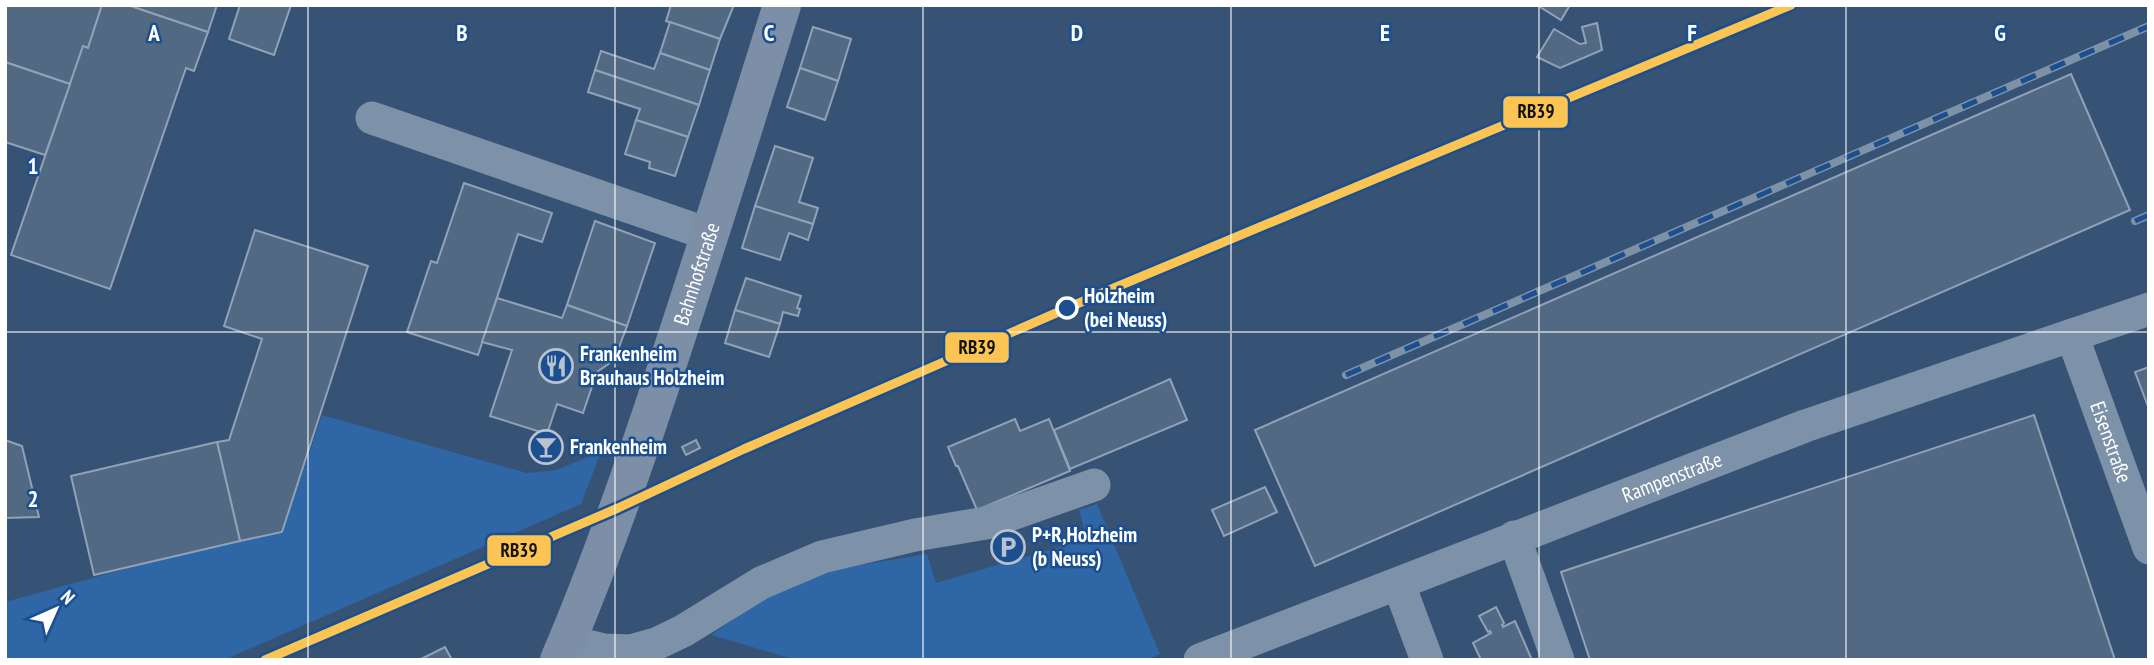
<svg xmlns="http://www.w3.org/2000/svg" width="2154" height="665" font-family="'PT Sans Narrow',sans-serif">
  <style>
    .green { fill: #2f66a5 }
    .building { fill: #526984; stroke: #92a2b6; stroke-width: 2 }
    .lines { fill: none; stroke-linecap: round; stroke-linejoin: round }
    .minor { stroke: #7d92a8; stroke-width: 33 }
    .major { stroke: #7d8ea7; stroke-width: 38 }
    .rail-casing { stroke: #7e92a7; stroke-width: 8 }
    .rail { stroke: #1b4f8f; stroke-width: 5; stroke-dasharray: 16; stroke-linecap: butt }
    .rail-1-casing { stroke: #1b4f8f; stroke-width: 14 }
    .rail-1 { stroke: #fcc553; stroke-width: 9 }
    .grid { fill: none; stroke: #fff; stroke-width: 2; stroke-opacity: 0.55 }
    .stop-dot { fill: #1b4f8f; stroke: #fff; stroke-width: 3.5 }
    .labels { text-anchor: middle; stroke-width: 5; stroke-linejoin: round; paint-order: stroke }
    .street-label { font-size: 21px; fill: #fff; stroke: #1b4f8f }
    .stop-label { font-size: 21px; font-weight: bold; fill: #fff; stroke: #1b4f8f; text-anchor: start }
    .poi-label { font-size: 21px; font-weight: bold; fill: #fff; stroke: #1b4f8f; text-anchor: start }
    .grid-label { font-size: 23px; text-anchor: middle; font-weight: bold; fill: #fff; stroke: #1b4f8f; stroke-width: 5; stroke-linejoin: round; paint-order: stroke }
    .line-badge { stroke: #1b4f8f; stroke-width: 2.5 }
    .pale-badge-label { font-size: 19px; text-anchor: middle; font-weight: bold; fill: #111 }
  </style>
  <rect width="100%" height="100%" fill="#365274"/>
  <g class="green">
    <path d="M322,415L527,473L556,470L601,452L581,504L224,660H5V602L285,525Z"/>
    <path d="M1097,504L1160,654L1146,660H796L711,635L769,594L829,570L927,554L936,583L1087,539L1079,510Z"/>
  </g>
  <g class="building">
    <path d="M5,5H102L88,48L83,46L70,84L5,62Z"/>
    <path d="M102,5H128L208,32L194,71L186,68L110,289L11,255L83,46L88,48Z"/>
    <path d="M128,5H217L208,32Z"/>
    <path d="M240,5H291L274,55L229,39Z"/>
    <path d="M671,5H734L720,39L666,21Z"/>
    <path d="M1537,5H1570L1561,20Z"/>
    <path d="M670,22L720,39L710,70L660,53Z"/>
    <path d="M1597,23L1602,50L1560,68L1537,57L1554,29L1580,44L1586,43L1582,27Z"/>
    <path d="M813,27L851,39L838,81L800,68Z"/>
    <path d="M601,51L654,69L660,53L710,70L699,105L595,70Z"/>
    <path d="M5,62L70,84L45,155L5,142Z"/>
    <path d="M800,68L838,81L825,120L787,107Z"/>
    <path d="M595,70L699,105L688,137L636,120L640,109L588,92Z"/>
    <path d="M2071,74L2130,210L1315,566L1255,430Z"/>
    <path d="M636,120L688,137L675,176L649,168L650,162L625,154Z"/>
    <path d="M775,146L813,158L799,202L818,208L813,224L755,206Z"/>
    <path d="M464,183L552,213L542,242L518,234L478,355L407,332L431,261L437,263Z"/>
    <path d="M755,206L813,224L808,240L789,233L780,260L742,248Z"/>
    <path d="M595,221L655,243L627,326L567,305Z"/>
    <path d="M255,230L368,266L282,532L240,541L217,442L229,440L262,339L224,326Z"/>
    <path d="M746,278L801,296L797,308L800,309L798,316L783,312L780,324L735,310Z"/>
    <path d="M497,298L562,318L567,305L627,326L614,360L597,372L583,413L557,404L547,434L490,416L512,350L482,342Z"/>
    <path d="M735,310L780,324L769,357L725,343Z"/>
    <path d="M2149,367V409L2135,372Z"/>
    <path d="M1170,379L1187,420L1070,469L1054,430Z"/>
    <path d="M2034,415L2115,660H1590L1561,572Z"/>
    <path d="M1015,419L1020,431L1049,419L1070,471L977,510L958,466H956L948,447Z"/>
    <path d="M5,440L22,446L39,517L5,518Z"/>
    <path d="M696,440L700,448L686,455L682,447Z"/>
    <path d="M217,442L240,541L94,575L71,476Z"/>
    <path d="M1265,487L1277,512L1224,536L1212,510Z"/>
    <path d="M1496,607L1504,623L1502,625L1503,627L1515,621L1532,660H1481L1473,643L1491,633L1490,631L1488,632L1479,616Z"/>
    <path d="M445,647L452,660H419Z"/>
  </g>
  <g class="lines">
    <g class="minor">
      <path d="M372,118L711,235"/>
      <path id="s1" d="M2072,335L2149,548"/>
      <path d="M1514,537L1558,660"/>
      <path d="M1399,585L1427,660"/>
      <path d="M567,641L604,650L631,651L656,644L683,631L761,583L822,557L915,535L986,523L1094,485"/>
      <path id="s2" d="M1200,660L1805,426L2149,309"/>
    </g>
    <path class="major" id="s3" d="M559,660C601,562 636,461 669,360C708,242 745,124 782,5"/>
    <g class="rail-casing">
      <g id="rail">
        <path d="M2135,221L2149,215"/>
        <path d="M1346,375L2149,26"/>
      </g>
    </g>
    <use href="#rail" class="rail"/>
    <g class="rail-1-casing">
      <path id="rail-1" d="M265,660L618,508L744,449L1102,293L1791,5"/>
    </g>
    <use href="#rail-1" class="rail-1"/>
  </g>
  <path class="grid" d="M308,5V660M615,5V660M923,5V660M1231,5V660M1539,5V660M1846,5V660M5,332H2149"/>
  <defs>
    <g id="restaurant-ring" transform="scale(1.75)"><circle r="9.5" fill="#1b4f8f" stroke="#b9c2ce" stroke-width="1.5"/><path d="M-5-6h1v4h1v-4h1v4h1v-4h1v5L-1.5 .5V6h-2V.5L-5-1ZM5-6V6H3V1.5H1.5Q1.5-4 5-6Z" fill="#b9c2ce"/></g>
    <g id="bar-ring" transform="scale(1.75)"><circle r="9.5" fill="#1b4f8f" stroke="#b9c2ce" stroke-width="1.5"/><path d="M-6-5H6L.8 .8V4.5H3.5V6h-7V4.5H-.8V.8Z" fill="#b9c2ce"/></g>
    <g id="parking-ring" transform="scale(1.75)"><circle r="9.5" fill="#1b4f8f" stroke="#b9c2ce" stroke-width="1.5"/><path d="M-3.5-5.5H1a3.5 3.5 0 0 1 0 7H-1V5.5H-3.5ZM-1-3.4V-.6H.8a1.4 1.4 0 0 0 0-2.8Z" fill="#b9c2ce"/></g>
  </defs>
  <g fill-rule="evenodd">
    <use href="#restaurant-ring" x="556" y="366"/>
    <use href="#bar-ring" x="546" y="447"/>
    <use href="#parking-ring" x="1008" y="547"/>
  </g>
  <circle class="stop-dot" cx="1067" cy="308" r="10"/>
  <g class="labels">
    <g class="street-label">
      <text dy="7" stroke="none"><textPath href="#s3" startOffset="410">Bahnhofstraße</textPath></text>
      <text dy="7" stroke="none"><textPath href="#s1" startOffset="114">Eisenstraße</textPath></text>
      <text dy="7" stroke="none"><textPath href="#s2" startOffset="506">Rampenstraße</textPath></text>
    </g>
    <g class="stop-label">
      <text x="1084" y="303">Holzheim<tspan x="1084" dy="24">(bei Neuss)</tspan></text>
    </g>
    <g class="poi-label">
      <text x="580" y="361">Frankenheim<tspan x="580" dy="24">Brauhaus Holzheim</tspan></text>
      <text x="570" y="454">Frankenheim</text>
      <text x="1032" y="542">P+R,Holzheim<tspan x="1032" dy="24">(b Neuss)</tspan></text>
    </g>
  </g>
  <g class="grid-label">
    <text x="154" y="41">A</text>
    <text x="462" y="41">B</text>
    <text x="769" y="41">C</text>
    <text x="1077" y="41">D</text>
    <text x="1385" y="41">E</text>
    <text x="1692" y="41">F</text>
    <text x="2000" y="41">G</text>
    <text x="33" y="174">1</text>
    <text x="33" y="507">2</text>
  </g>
  <g class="line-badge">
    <rect x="1502" y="95" width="67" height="34" rx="7" fill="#fcc553"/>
    <rect x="944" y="331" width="66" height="33" rx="7" fill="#fcc553"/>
    <rect x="486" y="534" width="66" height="33" rx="7" fill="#fcc553"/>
  </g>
  <g class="pale-badge-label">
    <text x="1536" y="118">RB39</text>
    <text x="977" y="354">RB39</text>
    <text x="519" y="557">RB39</text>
  </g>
  <rect width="2154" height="665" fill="none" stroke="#ffffff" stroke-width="14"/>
  <g transform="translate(56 609) rotate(45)" stroke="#1b4f8f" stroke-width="5" paint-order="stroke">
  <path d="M0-5L12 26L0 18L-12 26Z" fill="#ffffff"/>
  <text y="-10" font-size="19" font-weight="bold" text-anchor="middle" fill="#ffffff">N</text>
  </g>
</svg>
